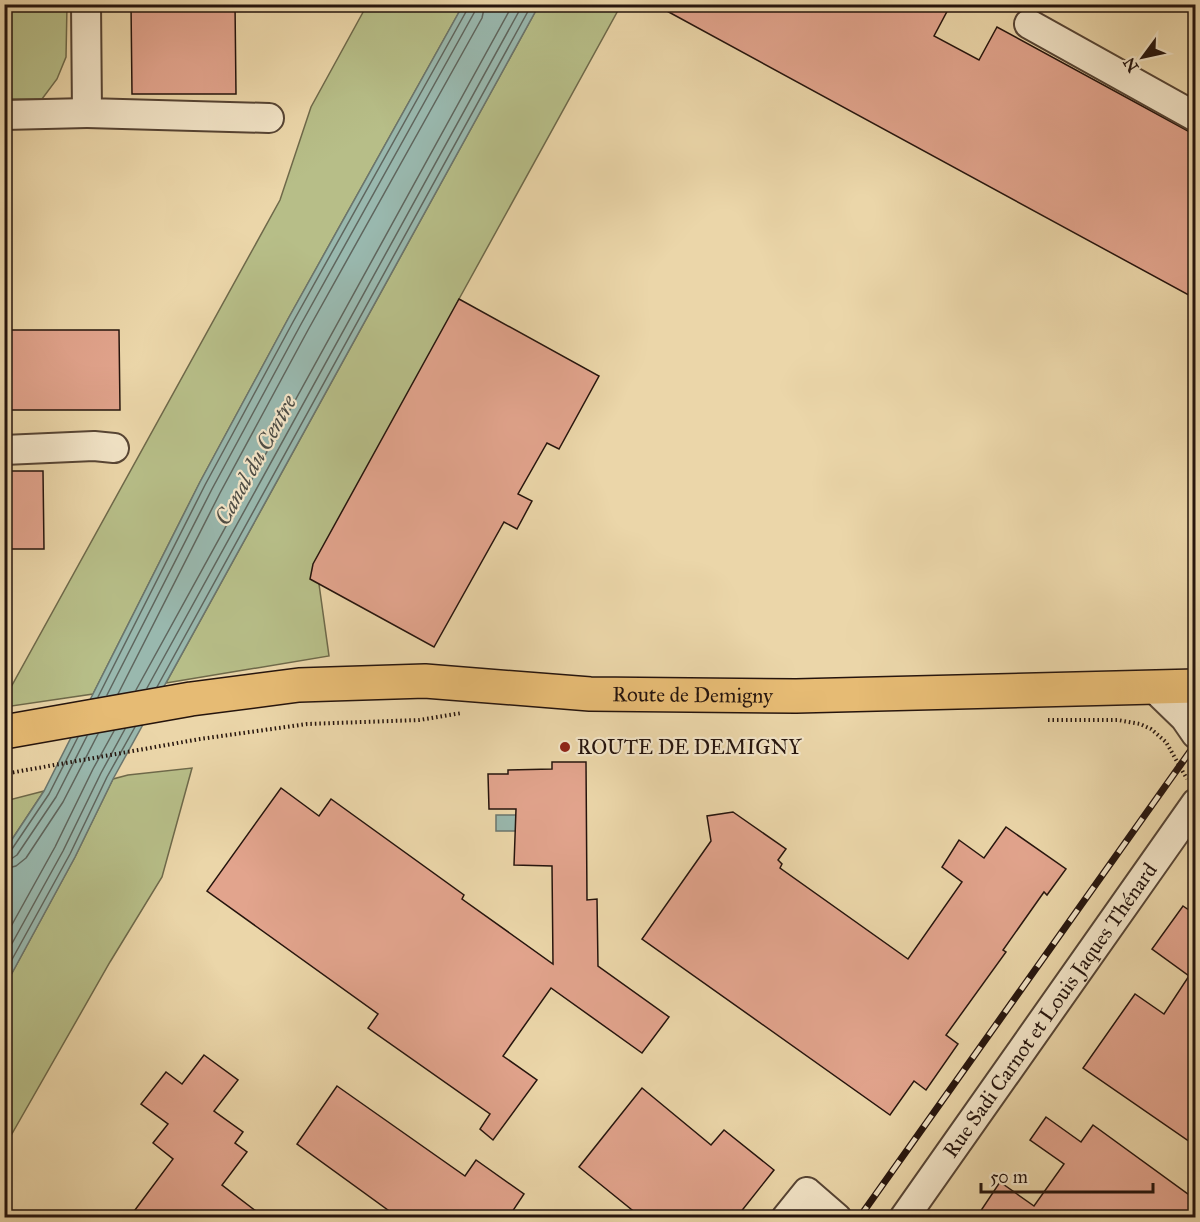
<svg xmlns="http://www.w3.org/2000/svg" width="1200" height="1222" font-family="'IM FELL Great Primer',serif">
  <style>
    .green { fill: #b7be88; stroke: #6e694a; stroke-width: 1.5 }
    .water { fill: #99b8ae; stroke: #6b766e; stroke-width: 1.5 }
    .lines { fill: none; stroke-linecap: round; stroke-linejoin: round }
    .shore { stroke: #5f665e; stroke-width: 1.5 }
    .building { fill: #e2a48d; stroke: #25140d; stroke-width: 1.5 }
    .minor-casing { stroke: #564434; stroke-width: 32 }
    .major-casing { stroke: #25140d; stroke-width: 36 }
    .path { stroke: #25140d; stroke-width: 4; stroke-dasharray: 1.5 3; stroke-linecap: butt }
    .minor { stroke: #f2e4c7; stroke-width: 28 }
    .major { stroke: #e6bb74; stroke-width: 33 }
    .rail-casing { stroke: #25140d; stroke-width: 7 }
    .rail { stroke: #f2e4c7; stroke-width: 4.5; stroke-dasharray: 14; stroke-linecap: butt }
    .poi-dot { fill: #8f2418; stroke: #f2e4c7; stroke-width: 2 }
    .labels { text-anchor: middle; stroke-width: 4.5; stroke-linejoin: round; paint-order: stroke }
    .street-label { font-size: 21px; fill: #25140d; stroke: #f2e4c7 }
    .poi-label { font-size: 21px; fill: #25140d; stroke: #f2e4c7; text-anchor: start }
    .water-label { font-size: 22px; font-style: italic; fill: #4e4d45; stroke: #f2e4c7 }
  </style>
  <rect width="100%" height="100%" fill="#ebd6a9"/>
  <filter id="stains"><feTurbulence type="fractalNoise" baseFrequency=".00333" numOctaves="4"/><feColorMatrix values="0 0 0 0 .2 0 0 0 0 .09 0 0 0 0 .02 0 0 0 .5 -.17"/></filter>
  <radialGradient id="worn" r=".72"><stop offset=".6" stop-color="#630" stop-opacity="0"/><stop offset="1" stop-color="#630" stop-opacity=".3"/></radialGradient>
  <g class="green">
    <path d="M4,5H67L66,57L57,79L42,99H5Z"/>
    <path d="M367,5H463L288,319L200,482L93,694L5,707V698L280,200L311,107Z"/>
    <path d="M539,5H621L459,299L319,584L329,656L166,683Z"/>
    <path d="M192,768L162,877L110,962L5,1146V986L75,857L113,779L128,775Z"/>
    <path d="M44,791L5,850V801Z"/>
  </g>
  <g class="water">
    <path d="M463,5H539L113,779L75,857L5,986V850L44,791L200,482L288,319Z"/>
    <rect x="496" y="815" width="37" height="16"/>
  </g>
  <g class="lines">
    <g class="shore">
      <path d="M157,687L532,4"/>
      <path d="M147,688L523,4"/>
      <path d="M136,690L513,4"/>
      <path d="M118,694L220,493L308,330L482,18L485,4"/>
      <path d="M107,695L212,489L300,326L474,13L476,4"/>
      <path d="M98,697L205,485L293,322L467,10L468,4"/>
      <path d="M4,852H9L12,849L49,794L78,737"/>
      <path d="M4,860L11,859L17,855L56,797L87,736"/>
      <path d="M4,869L16,866L26,858L63,802L98,734"/>
      <path d="M4,939L55,847L93,769L114,731"/>
      <path d="M4,958L63,851L101,773L125,729"/>
      <path d="M4,974L70,854L107,777L135,727"/>
    </g>
  </g>
  <g class="building">
    <path d="M131,4H235L236,94H132Z"/>
    <path d="M654,4H951L934,36L979,60L997,27L1188,131L1196,134V299Z"/>
    <path d="M459,299L599,376L559,449L547,443L518,494L532,501L517,529L504,522L434,647L310,579L313,564Z"/>
    <path d="M4,330H119L120,410H4Z"/>
    <path d="M4,471H43L44,549H4Z"/>
    <path d="M552,762H586L587,900L597,899L598,966L669,1017L642,1053L551,988L503,1056L537,1080L493,1140L480,1129L490,1114L368,1028L378,1014L207,891L281,788L319,816L331,799L464,895L462,899L553,964L552,866L514,865L516,809H489L488,774H508V770L552,769Z"/>
    <path d="M733,812L786,849L778,860L782,864L780,868L908,959L962,882L942,867L959,840L984,858L1006,827L1066,869L1047,895L1044,892L1003,950L1006,952L946,1035L958,1044L926,1090L914,1081L890,1115L642,939L711,841L707,816Z"/>
    <path d="M1183,906L1196,915V1146L1083,1068L1135,994L1164,1014L1189,976L1152,949Z"/>
    <path d="M204,1055L238,1080L214,1111L243,1132L235,1143L247,1152L222,1185L265,1218H129L173,1159L153,1143L168,1124L141,1104L166,1072L182,1084Z"/>
    <path d="M337,1086L465,1176L476,1160L524,1194L508,1218H399L297,1144Z"/>
    <path d="M642,1088L711,1145L724,1130L774,1170L736,1218H642L579,1167Z"/>
    <path d="M1046,1117L1081,1142L1093,1125L1196,1200V1218H976L1000,1182L1034,1206L1064,1164L1030,1140Z"/>
  </g>
  <g class="lines">
    <g class="minor-casing">
      <g id="minor">
        <path d="M86,4L87,113L269,118"/>
        <path d="M1029,24L1196,117"/>
        <path d="M4,115L87,113"/>
        <path d="M4,450L94,446L114,448"/>
        <path d="M1153,687L1185,718L1196,734"/>
        <path d="M786,1218L807,1192L837,1218"/>
        <path id="s1" d="M904,1218L1196,803"/>
      </g>
    </g>
    <g class="major-casing">
      <g id="major">
        <path id="s2" d="M4,732L191,699L299,685L425,681L590,694L796,696L1196,686"/>
      </g>
    </g>
    <g class="path">
      <path d="M1048,720H1118L1140,724L1151,729L1166,742L1187,779"/>
      <path d="M4,774L200,739L307,724L419,720L462,713"/>
    </g>
    <use href="#minor" class="minor"/>
    <use href="#major" class="major"/>
    <g class="rail-casing">
      <path id="rail" d="M859,1218L1196,743"/>
    </g>
    <use href="#rail" class="rail"/>
  </g>
  <circle class="poi-dot" cx="565" cy="747" r="6"/>
  <g class="labels">
    <g class="street-label">
      <text dy="7" stroke="none"><textPath href="#s2" startOffset="693">Route de Demigny</textPath></text>
      <text dy="7" stroke="none"><textPath href="#s1" startOffset="254">Rue Sadi Carnot et Louis Jaques Thénard</textPath></text>
    </g>
    <g class="poi-label">
      <text x="577" y="754">ROUTE DE DEMIGNY</text>
    </g>
    <g class="water-label">
      <text transform="translate(255 460) rotate(-61)" y="8">Canal du Centre</text>
    </g>
  </g>
  <rect width="1200" height="1222" fill="none" stroke="#ebd6a9" stroke-width="24"/>
  <rect x="6" y="6" width="1188" height="1210" fill="none" stroke="#25140d" stroke-width="3"/>
  <rect x="12" y="12" width="1176" height="1198" fill="none" stroke="#25140d" stroke-width="1.5"/>
  <g transform="translate(1143 57) rotate(237)" stroke="#f2e4c7" stroke-width="4.5" paint-order="stroke">
  <path d="M0-4.5L10 22L0 15L-10 22Z" fill="#25140d"/>
  <text y="-9" font-size="16" font-weight="bold" text-anchor="middle" fill="#25140d">N</text>
  </g>
  <path d="M981 1183v9h172v-9" fill="none" stroke="#25140d" stroke-width="3"/>
  <text x="990" y="1183" font-size="18" fill="#25140d" stroke="#f2e4c7" stroke-width="4.5" paint-order="stroke">50 m</text>
  <rect width="100%" height="100%" filter="url(#stains)"/>
  <rect width="100%" height="100%" fill="url(#worn)"/>
</svg>
